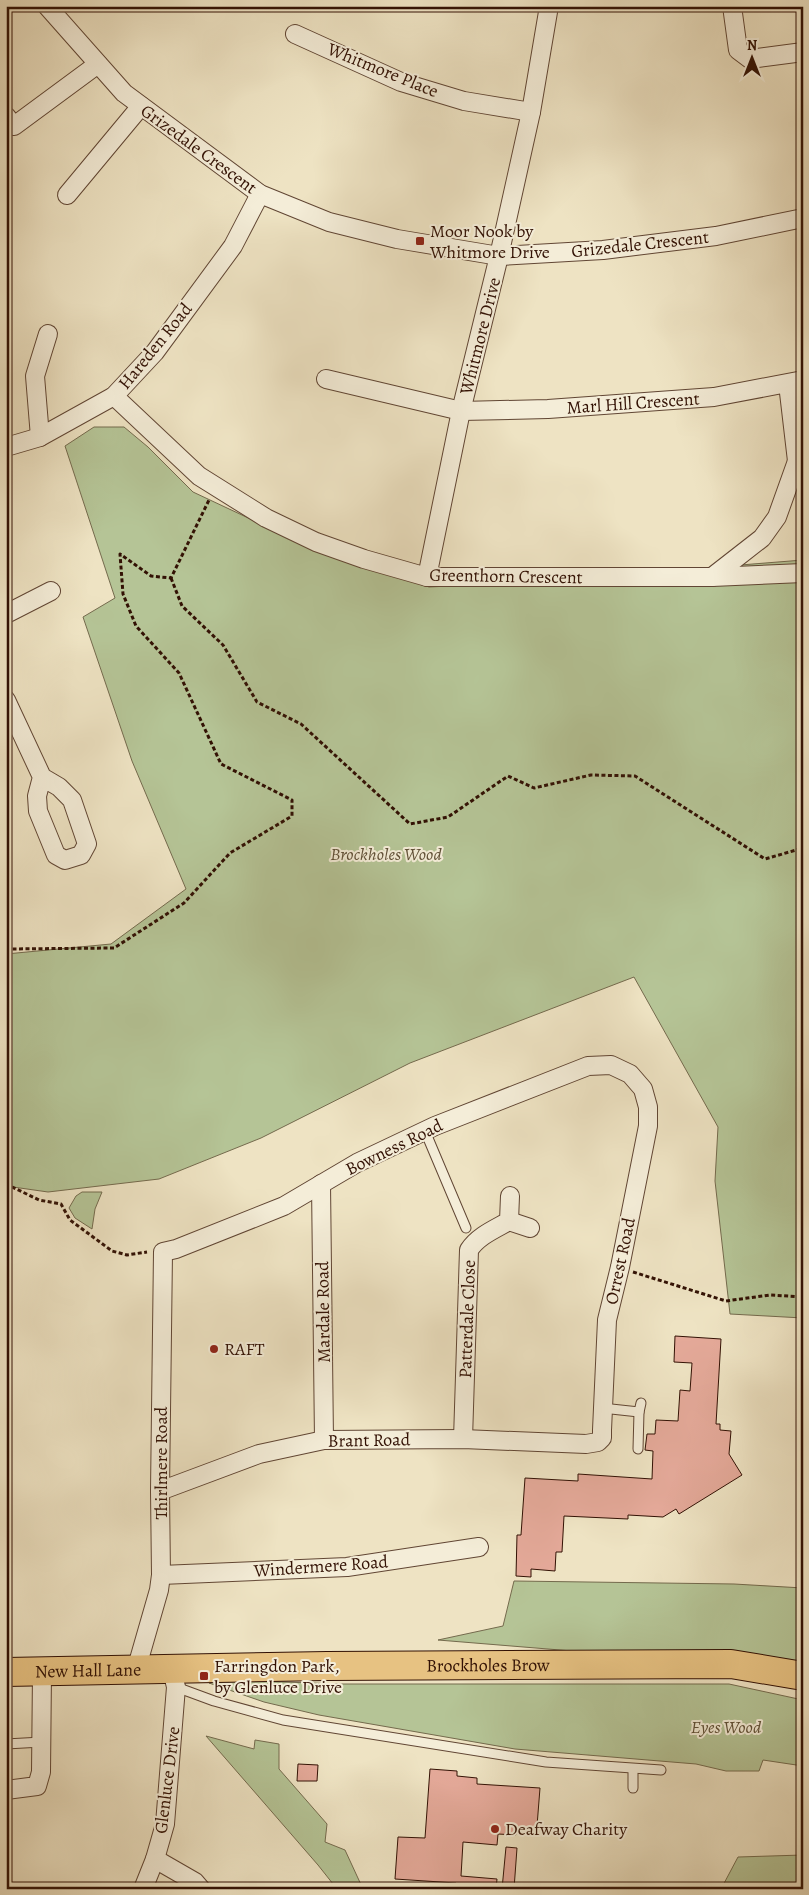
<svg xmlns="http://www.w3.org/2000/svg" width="809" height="1895" font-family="Alegreya,serif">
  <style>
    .green { fill: #b5c496; stroke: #746a4d }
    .building { fill: #e4a999; stroke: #321104 }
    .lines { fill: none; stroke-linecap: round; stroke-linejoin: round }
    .service-casing { stroke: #614634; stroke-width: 11 }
    .minor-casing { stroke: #614634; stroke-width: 20 }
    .trunk-casing { stroke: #321104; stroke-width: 30 }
    .path { stroke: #321104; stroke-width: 3; stroke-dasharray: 4 2.5; stroke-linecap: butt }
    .service { stroke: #f4edd8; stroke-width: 9 }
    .minor { stroke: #f4edd8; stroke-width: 18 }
    .trunk { stroke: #e7c282; stroke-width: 28 }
    .poi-dot { fill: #8f2418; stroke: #f4edd8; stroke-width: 2 }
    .labels { text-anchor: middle; stroke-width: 4; stroke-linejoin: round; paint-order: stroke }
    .street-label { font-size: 18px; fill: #321104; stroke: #f4edd8 }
    .poi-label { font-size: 18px; fill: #321104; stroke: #f4edd8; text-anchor: start }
    .park-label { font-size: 18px; font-style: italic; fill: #605037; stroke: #f4edd8 }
  </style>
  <rect width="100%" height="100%" fill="#eee3c3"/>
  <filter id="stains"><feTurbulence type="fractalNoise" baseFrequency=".004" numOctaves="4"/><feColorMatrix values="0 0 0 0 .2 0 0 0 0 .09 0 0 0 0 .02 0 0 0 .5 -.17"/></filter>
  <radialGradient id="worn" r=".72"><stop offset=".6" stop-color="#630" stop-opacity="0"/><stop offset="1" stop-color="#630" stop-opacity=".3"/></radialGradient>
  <g class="green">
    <path d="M94,427H124L148,447L193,492L310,547L429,587L528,582L803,560V1318L730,1314L715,1181L718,1127L634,977L410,1063L261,1138L159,1179L48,1192L6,1186V954L111,944L186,889L132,761L83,617L115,598L65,446Z"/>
    <path d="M82,1192H102L95,1209L92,1229L75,1218L69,1208L76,1196Z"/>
    <path d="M514,1581L734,1584L803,1588V1678L731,1664L438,1640L503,1626Z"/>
    <path d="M226,1680L341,1684H729L803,1700V1766L763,1760L759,1771H726L696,1764L515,1749L319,1715L264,1702L209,1683Z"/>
    <path d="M206,1736L254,1749L255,1740L279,1744V1769L327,1824L325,1842L345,1850L363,1889H337L318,1865Z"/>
    <path d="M803,1855V1889H721L738,1857Z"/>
  </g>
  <g class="building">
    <path d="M675,1336L721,1339L716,1424H720V1430L731,1431L729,1454L742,1475L679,1514L676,1509L663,1517L628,1515V1519L564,1516L562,1552H556L555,1571L531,1569V1577L516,1576L517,1535H521L525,1478L578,1481V1474L652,1479L653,1451L645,1450L647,1434H655L656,1420L678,1421L680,1390L690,1391L692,1363L674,1362Z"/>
    <path d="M298,1764L318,1765L317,1781H297Z"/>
    <path d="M430,1769L457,1771V1776L477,1778V1784L540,1788L537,1826H534V1831L517,1830L516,1835L498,1834L497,1845L463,1842L461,1876L497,1879L496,1889H456V1883L395,1879L398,1837L425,1838Z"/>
    <path d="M506,1847L517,1848L514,1889H502Z"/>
  </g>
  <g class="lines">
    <g class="service-casing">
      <g id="service">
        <path d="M425,1131L466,1228"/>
        <path d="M602,1408L639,1412L641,1403"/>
        <path d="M638,1449L639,1412"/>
        <path d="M176,1687L214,1701L283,1720L546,1762L661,1770"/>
        <path d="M6,1744L42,1742"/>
        <path d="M633,1788V1769"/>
      </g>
    </g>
    <g class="minor-casing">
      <g id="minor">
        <path d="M47,6L124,93L260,194L329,222L397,239L499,256L603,250L716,236L803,218"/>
        <path d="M732,6L738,50L750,59L803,52"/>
        <path d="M295,34L401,82L464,101L531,112"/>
        <path d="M6,116L14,126L98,64"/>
        <path d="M67,195L141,106"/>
        <path d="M326,379L461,411L548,409L714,397L803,380"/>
        <path d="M788,384L797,461L803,470"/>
        <path d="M114,396L199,476L266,518L316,542L364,559L427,577H712L803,573"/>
        <path d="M40,437L35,376L48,334"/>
        <path d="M6,447L40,437L114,396L155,352L233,246L260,194"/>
        <path d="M427,577L461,411L499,256L531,112L549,6"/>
        <path d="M712,577L762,538L777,517L797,461"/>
        <path d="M6,614L51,591"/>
        <path d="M6,700L42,777L59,787L72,800L87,844L81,855L65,860L56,855L38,811L37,796L42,777"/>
        <path d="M321,1184L324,1440"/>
        <path d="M509,1221L530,1228"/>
        <path d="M463,1439L469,1250C478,1236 495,1229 509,1221L510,1196"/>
        <path d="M161,1575L347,1567L479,1547"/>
        <path d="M136,1670L159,1590L161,1575L160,1491L163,1252L176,1249L284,1206L357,1163L435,1126L588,1066L611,1065L630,1074L643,1089L648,1107V1126L620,1267L607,1320L602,1430V1438L598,1442L586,1444L463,1439L324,1440L259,1454L160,1491"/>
        <path d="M6,1790L37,1786L41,1772L42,1672"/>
        <path d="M155,1859L195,1882L201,1889"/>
        <path d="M143,1889L155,1859L165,1824L176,1687L172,1670"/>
      </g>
    </g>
    <g class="trunk-casing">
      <g id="trunk">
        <path id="s1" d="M6,1672L327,1666L731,1664L803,1676"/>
      </g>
    </g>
    <g class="path">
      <path d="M171,578L182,606L223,645L257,702L301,724L410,824L448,817L508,776L534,788L591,775L635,776L765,859L803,848"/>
      <path d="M6,899L10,897"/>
      <path d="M6,949L114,948L184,903L230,853L292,816V800L221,764L179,673L136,626L123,594L120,554L151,576L171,578L209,500"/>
      <path d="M6,1184L39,1200L61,1204L70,1220L112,1251L127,1255L147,1252"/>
      <path d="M633,1272L726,1301L770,1295L803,1297"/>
    </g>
    <use href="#service" class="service"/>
    <use href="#minor" class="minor"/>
    <use href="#trunk" class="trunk"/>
  </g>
  <g class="poi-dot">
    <rect x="415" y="236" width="10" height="10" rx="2.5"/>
    <circle cx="214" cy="1349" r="5"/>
    <rect x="199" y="1671" width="10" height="10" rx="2.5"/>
    <circle cx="495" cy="1829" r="5"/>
  </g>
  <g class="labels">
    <g class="street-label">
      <text transform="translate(383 70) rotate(22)" y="6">Whitmore Place</text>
      <text transform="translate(199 149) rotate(36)" y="6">Grizedale Crescent</text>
      <text transform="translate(640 244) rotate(-6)" y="6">Grizedale Crescent</text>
      <text transform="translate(480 336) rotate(-76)" y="6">Whitmore Drive</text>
      <text transform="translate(155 346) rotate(-51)" y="6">Hareden Road</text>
      <text transform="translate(633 403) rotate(-4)" y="6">Marl Hill Crescent</text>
      <text transform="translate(506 576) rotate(1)" y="6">Greenthorn Crescent</text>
      <text transform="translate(394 1147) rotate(-26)" y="6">Bowness Road</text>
      <text transform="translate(620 1261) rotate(-78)" y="6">Orrest Road</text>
      <text transform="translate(323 1312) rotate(-91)" y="6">Mardale Road</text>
      <text transform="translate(467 1319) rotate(-88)" y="6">Patterdale Close</text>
      <text transform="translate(369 1440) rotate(-1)" y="6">Brant Road</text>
      <text transform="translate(161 1463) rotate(-90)" y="6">Thirlmere Road</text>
      <text transform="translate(321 1566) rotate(-4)" y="6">Windermere Road</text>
      <text dy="6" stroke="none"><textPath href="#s1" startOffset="482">Brockholes Brow</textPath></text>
      <text dy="6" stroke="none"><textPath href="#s1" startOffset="82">New Hall Lane</textPath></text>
      <text transform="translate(167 1780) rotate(-83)" y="6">Glenluce Drive</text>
    </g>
    <g class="poi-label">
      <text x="430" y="237">Moor Nook by<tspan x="430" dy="21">Whitmore Drive</tspan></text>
      <text x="224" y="1355">RAFT</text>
      <text x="214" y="1672">Farringdon Park,<tspan x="214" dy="21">by Glenluce Drive</tspan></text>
      <text x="505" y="1835">Deafway Charity</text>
    </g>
    <g class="park-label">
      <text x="386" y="860">Brockholes Wood</text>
      <text x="726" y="1733">Eyes Wood</text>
    </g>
  </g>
  <rect width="809" height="1895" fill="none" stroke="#eee3c3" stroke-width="25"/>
  <rect x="8" y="8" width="794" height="1880" fill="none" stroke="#321104" stroke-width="2.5"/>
  <rect x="12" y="12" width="784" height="1870" fill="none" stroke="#321104"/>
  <g transform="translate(752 58)" stroke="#f4edd8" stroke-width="4" paint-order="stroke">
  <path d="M0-4L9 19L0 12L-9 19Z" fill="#321104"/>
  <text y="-8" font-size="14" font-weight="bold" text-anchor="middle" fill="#321104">N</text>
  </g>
  <rect width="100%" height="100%" filter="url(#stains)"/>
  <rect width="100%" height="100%" fill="url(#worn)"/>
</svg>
